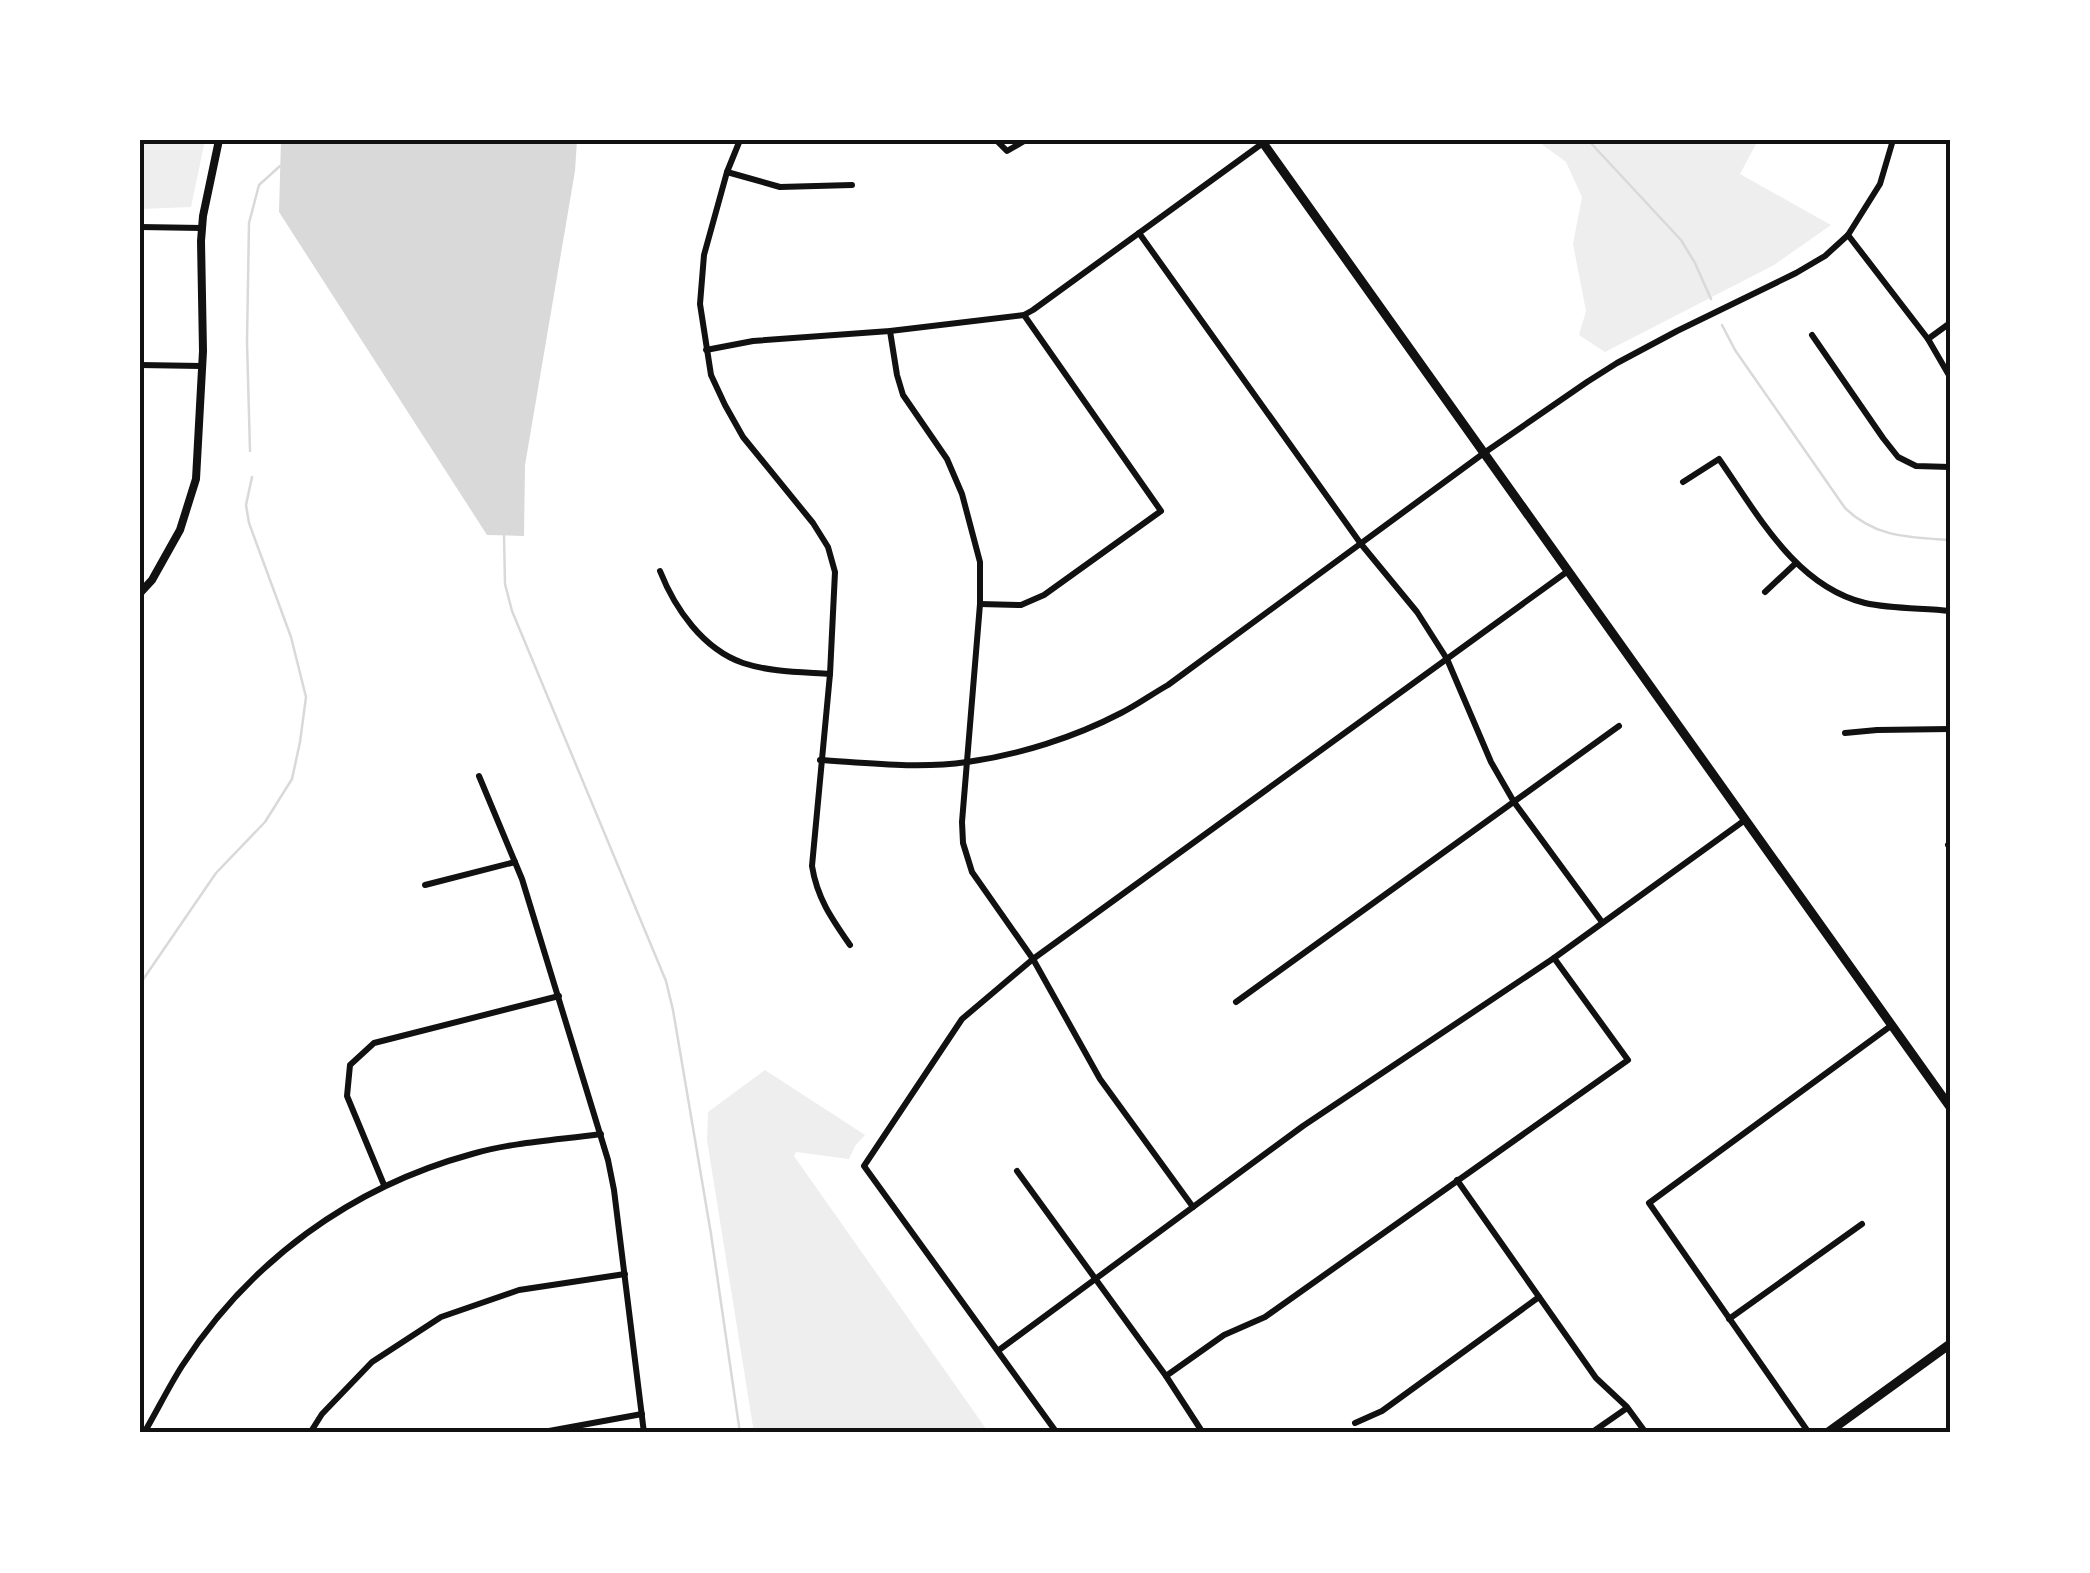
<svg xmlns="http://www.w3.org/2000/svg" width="2090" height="1573" font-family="Jost,sans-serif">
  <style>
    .green { fill: #eee }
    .water { fill: #d9d9d9 }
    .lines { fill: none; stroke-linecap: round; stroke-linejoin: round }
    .stream { stroke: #d9d9d9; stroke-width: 2.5 }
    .minor { stroke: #111; stroke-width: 6 }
    .tertiary { stroke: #111; stroke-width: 8 }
    .secondary { stroke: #111; stroke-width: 9 }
    .primary { stroke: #111; stroke-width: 9 }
    .neatline { fill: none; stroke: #111; stroke-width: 4 }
  </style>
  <rect width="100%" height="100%" fill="#fff"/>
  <g class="green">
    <path d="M140,140H205L191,207L140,209Z"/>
    <path d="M1536,140H1752L1756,144L1740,174L1831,225L1774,265L1605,352L1579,335L1586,311L1573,244L1582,197L1566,162Z"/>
    <path d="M765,1070L865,1135L855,1146L849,1159L796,1152L794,1156L989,1433H754L707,1140L708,1112Z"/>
  </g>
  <path class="water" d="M281,140H577L575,171L525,465L524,536L487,535L279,212Z"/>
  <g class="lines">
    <g class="stream">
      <path d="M1588,140L1681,240L1695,263L1711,299"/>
      <path d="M1722,325L1735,350L1845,508C1876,538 1909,537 1950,540"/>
      <path d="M250,451L247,342L249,223L259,185L280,166"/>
      <path d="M504,535L505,584L512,611L666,981L673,1010L711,1234L740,1433"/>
      <path d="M140,984L216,873L265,822L292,779L300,742L306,697L291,637L249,523L246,505L252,477"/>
    </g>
    <g class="minor">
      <path d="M740,140L727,172L704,255L700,304L711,375L725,405L743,437L813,523L828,547L835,572L830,674L812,866C817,898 832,919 850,945"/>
      <path d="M996,140L1007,151L1026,140"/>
      <path d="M727,172L780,187L852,185"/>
      <path d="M140,227L202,228"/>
      <path d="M1139,233L1361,544L1417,612L1447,659L1491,762L1514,802L1602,922"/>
      <path d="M1848,235L1928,339L1950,377"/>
      <path d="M890,331L897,375L903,395L947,459L962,494L980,562V604L962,822L963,843L972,872L1033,959L1100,1079L1193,1207"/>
      <path d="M1812,335L1883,438L1898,457L1916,466L1950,467"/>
      <path d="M1928,339L1950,323"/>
      <path d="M706,350L753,341L890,331L1024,315L1033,310L1263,143"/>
      <path d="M140,365L201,366"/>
      <path d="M1683,482L1719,459C1757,513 1795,586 1865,603C1892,609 1922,608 1950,611"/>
      <path d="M660,571C675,609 703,649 743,663C770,672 801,672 830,674"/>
      <path d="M1765,592L1796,563"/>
      <path d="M980,604L1021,605L1044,595L1161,511L1024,315"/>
      <path d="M1845,733L1877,730L1950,729"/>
      <path d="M820,760C868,763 919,769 967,762C1019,755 1075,737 1121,713C1137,705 1152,694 1168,685L1484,453L1587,382L1617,363L1677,331L1796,273L1825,256L1848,235L1880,184L1893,140"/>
      <path d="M479,776L522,879L608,1160L614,1190L644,1433"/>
      <path d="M1948,845L1950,844"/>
      <path d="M425,885L515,862"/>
      <path d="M1236,1002L1619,726"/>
      <path d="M1017,1171L1166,1376L1203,1433"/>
      <path d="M1457,1180L1596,1378L1627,1407L1646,1433"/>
      <path d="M384,1185L347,1096L350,1065L374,1043L559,996"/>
      <path d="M1729,1319L1862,1224"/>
      <path d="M999,1350L1303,1126L1554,958L1745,820"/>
      <path d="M1166,1376L1224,1335L1265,1317L1628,1060L1554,958"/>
      <path d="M1355,1423L1382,1411L1539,1297"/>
      <path d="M144,1433C157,1411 168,1388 182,1366C250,1261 351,1187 472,1154C514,1142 558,1140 601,1134"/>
      <path d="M310,1433L322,1414L372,1362L441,1317L519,1290L625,1274"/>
      <path d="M538,1433L642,1414"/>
      <path d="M1057,1433L864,1166L962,1019L1033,959L1568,571"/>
      <path d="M1591,1433L1627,1408"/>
      <path d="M1809,1433L1649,1203L1892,1025"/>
    </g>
    <path class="tertiary" d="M140,593L152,580L180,530L196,479L203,351L201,241L203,216L219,140"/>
    <path class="secondary" d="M1261,140L1950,1107"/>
    <path class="primary" d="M1827,1433L1950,1344"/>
  </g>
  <rect width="2090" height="1573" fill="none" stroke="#ffffff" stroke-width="285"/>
  <rect x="142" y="142" width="1806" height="1288" class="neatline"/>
</svg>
